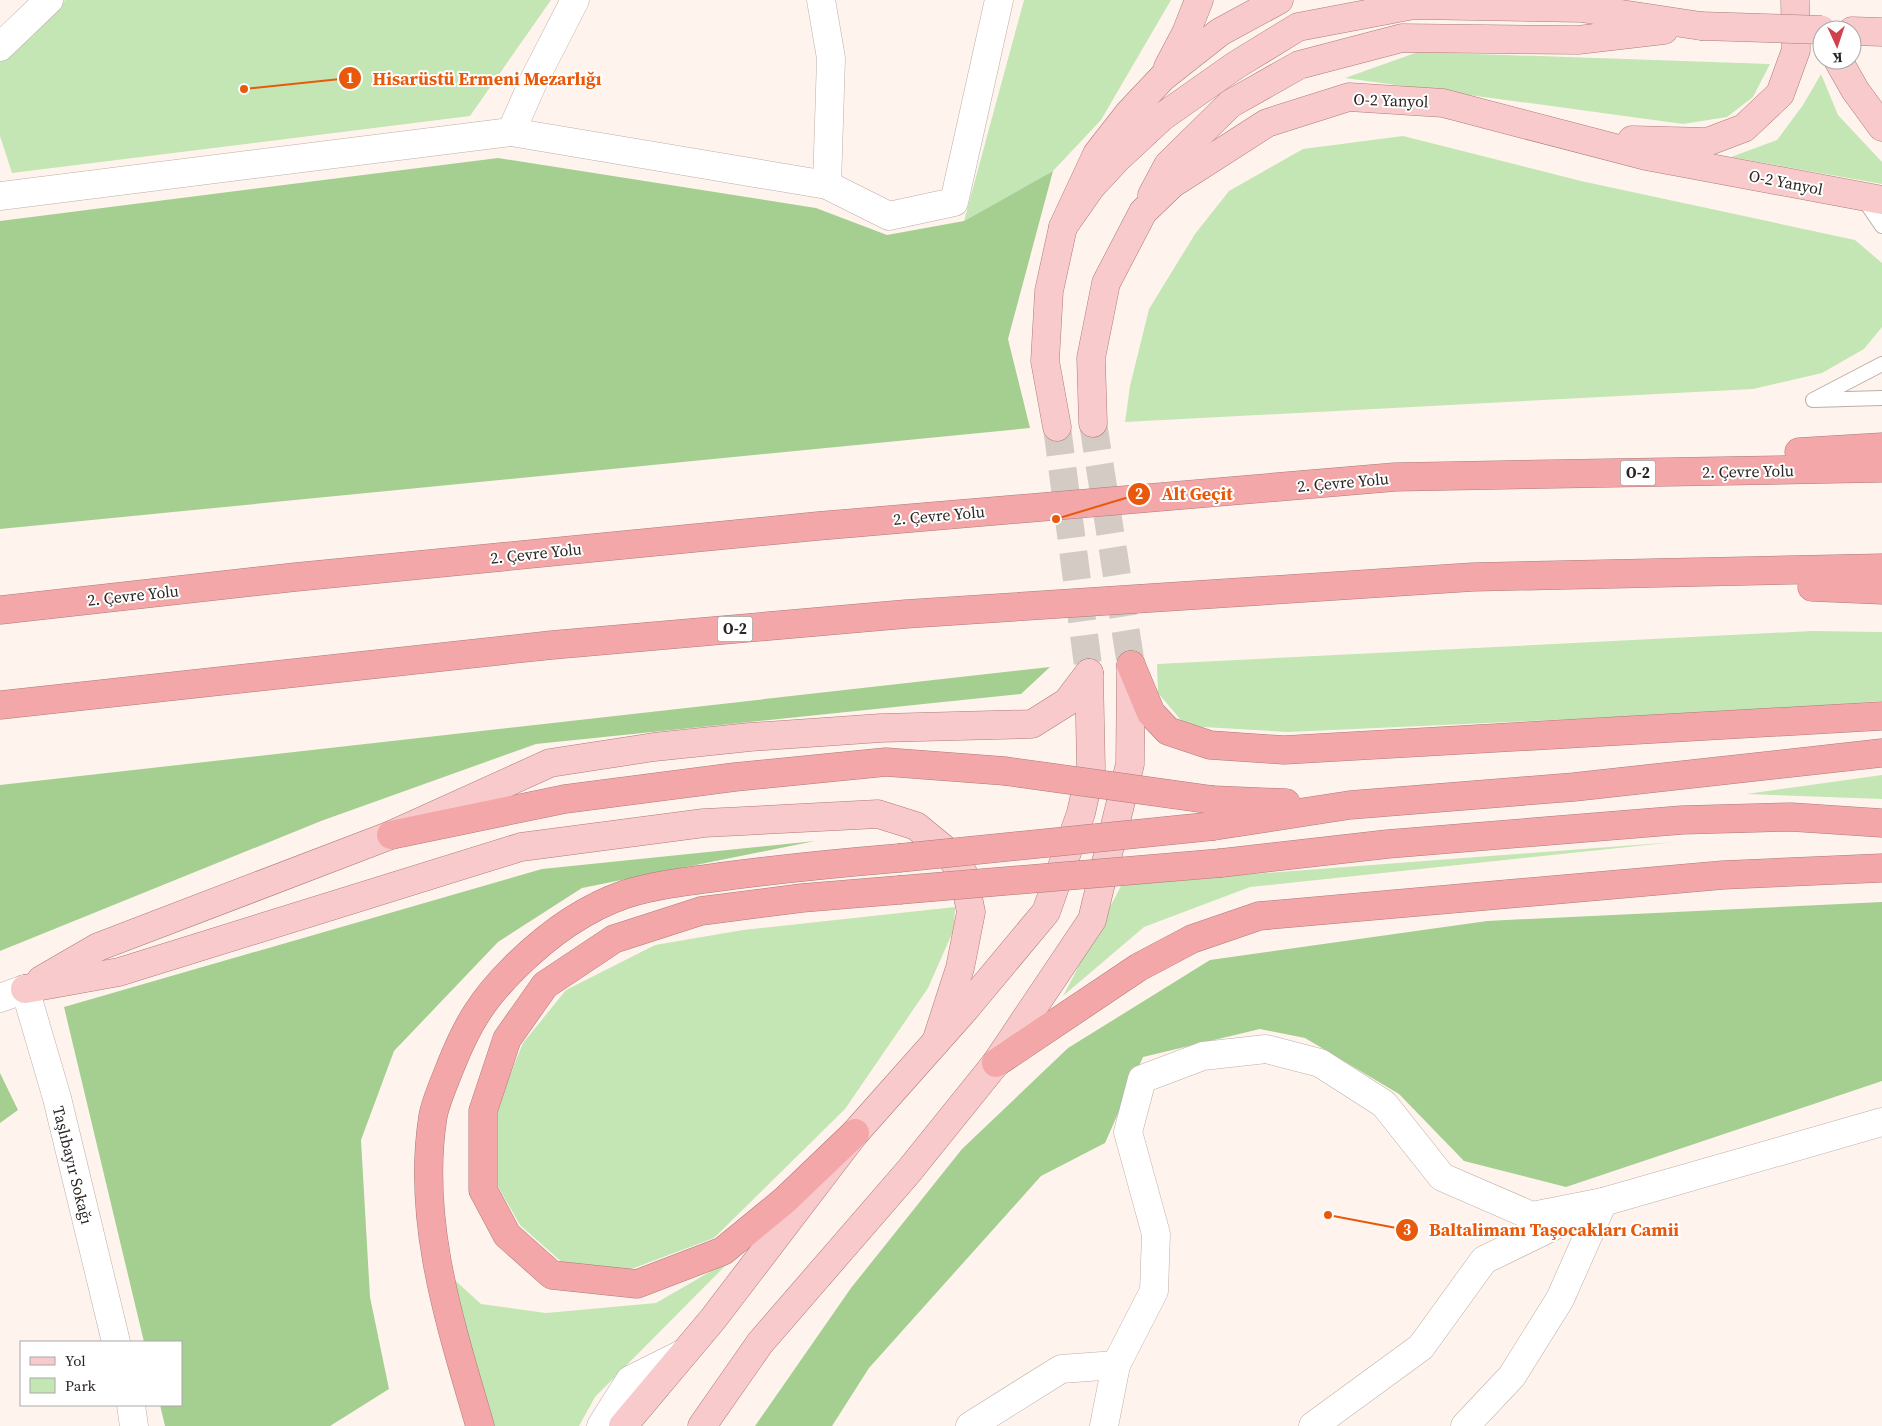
<svg xmlns="http://www.w3.org/2000/svg" width="1882" height="1426" font-family="'Source Serif 4',serif">
  <style>
    .green { fill: #c4e6b4 }
    .forest { fill: #a5cf91 }
    .lines { fill: none; stroke-linecap: round; stroke-linejoin: round }
    .secondary-tunnel { stroke: #d5cbc5; stroke-width: 28; stroke-dasharray: 28 14; stroke-linecap: butt }
    .lane-casing { stroke: #bbaea7; stroke-width: 16 }
    .street-casing { stroke: #bbaea7; stroke-width: 29 }
    .secondary-casing { stroke: #bbaea7; stroke-width: 29 }
    .primary-casing { stroke: #ae7a79; stroke-width: 29 }
    .highway-casing { stroke: #ae7a79; stroke-width: 29 }
    .lane { stroke: #fff; stroke-width: 14 }
    .street { stroke: #fff; stroke-width: 28 }
    .secondary { stroke: #fff; stroke-width: 28 }
    .primary { stroke: #f8cacb; stroke-width: 28 }
    .highway { stroke: #f4a7a8; stroke-width: 28 }
    .primary-bridge-casing { stroke: #ae7a79; stroke-width: 29; stroke-linecap: butt }
    .highway-bridge-casing { stroke: #ae7a79; stroke-width: 29; stroke-linecap: butt }
    .primary-bridge { stroke: #f8cacb; stroke-width: 28 }
    .highway-bridge { stroke: #f4a7a8; stroke-width: 28 }
    .labels { text-anchor: middle; stroke-width: 4; stroke-linejoin: round; paint-order: stroke }
    .shield { fill: #fff; stroke: #6b6765; stroke-width: 1 }
    .shield-label { font-size: 15px; font-weight: bold; fill: #2b2623 }
    .street-label { font-size: 16px; fill: #2b2623; stroke: #fff }
    .leader { fill: none; stroke: #e8590c; stroke-width: 2 }
    .callout-dot { fill: #e8590c; stroke: #fff; stroke-width: 2 }
    .mark-label { font-size: 15px; text-anchor: middle; font-weight: bold; fill: #fff }
    .callout-label { font-size: 18px; text-anchor: middle; font-weight: bold; fill: #e8590c; stroke: #fff; stroke-width: 4; stroke-linejoin: round; paint-order: stroke }
  </style>
  <rect width="100%" height="100%" fill="#fff4ed"/>
  <g class="green">
    <path d="M65,0H551L470,116L12,173L0,136V62L33,36Z"/>
    <path d="M1024,0H1171L1101,120L1053,171L964,221Z"/>
    <path d="M1418,52L1770,64L1753,97L1727,117L1683,124L1345,78Z"/>
    <path d="M1821,74L1838,115L1882,162V184L1731,157L1777,140L1803,105Z"/>
    <path d="M1403,136L1581,181L1855,240L1882,263V327L1864,349L1822,373L1753,389L1125,422L1130,386L1149,309L1195,234L1229,191L1303,149Z"/>
    <path d="M1812,631L1882,632V701L1730,712L1288,732L1186,726L1158,693L1157,664Z"/>
    <path d="M1882,775V799L1746,794Z"/>
    <path d="M1675,842L1250,887L1144,927L1063,996L1122,884Z"/>
    <path d="M955,907L954,929L928,988L845,1109L714,1238L626,1271L565,1265L520,1225L493,1178L497,1107L523,1043L566,990L655,945L743,930Z"/>
    <path d="M732,1259L595,1397L579,1426H489L448,1274L481,1304L546,1313L656,1303Z"/>
  </g>
  <g class="forest">
    <path d="M498,158L816,208L887,235L964,221L1053,171L1008,339L1030,428L0,529V221Z"/>
    <path d="M1050,667L1021,694L536,744L321,821L0,951V785Z"/>
    <path d="M815,841L582,888L498,942L394,1051L361,1140L370,1297L389,1389L330,1426H165L160,1405H181V1342H144L64,1007L542,869Z"/>
    <path d="M1882,902V1081L1566,1187L1464,1161L1399,1094L1305,1038L1260,1029L1143,1057L1105,1143L1041,1176L869,1368L832,1426H755L851,1288L962,1149L1068,1048L1210,960L1487,921Z"/>
    <path d="M0,1073L18,1110L0,1123Z"/>
  </g>
  <g class="lines">
    <g class="secondary-tunnel">
      <path d="M1093,423L1131,665"/>
      <path d="M1057,427L1089,673"/>
    </g>
    <g class="lane-casing">
      <g id="lane">
        <path d="M1863,198L1882,226"/>
        <path d="M1882,364L1813,400L1882,398"/>
      </g>
    </g>
    <g class="street-casing">
      <g id="street">
        <path d="M821,0L831,58L827,185"/>
        <path d="M0,47L49,0"/>
        <path d="M511,132L534,80L575,0"/>
        <path d="M0,196L511,132L827,185L889,216L954,202L999,0"/>
        <path d="M0,998L25,989"/>
        <path d="M601,1426L630,1380L684,1353"/>
        <path d="M970,1426L1061,1369L1116,1365"/>
        <path d="M1104,1426L1116,1365L1154,1291L1156,1234L1128,1132L1142,1079L1203,1056L1266,1049L1320,1063L1384,1104L1442,1177L1532,1216L1603,1202"/>
        <path d="M1313,1426L1421,1347L1484,1260L1603,1202L1882,1122"/>
        <path d="M1465,1426L1512,1376L1560,1299L1603,1202"/>
      </g>
    </g>
    <g class="secondary-casing">
      <g id="secondary">
        <path d="M25,989L57,1098L116,1342"/>
        <path d="M131,1405L134,1426"/>
      </g>
    </g>
    <g class="primary-casing">
      <g id="primary">
        <path d="M1852,31L1882,32"/>
        <path d="M1838,60L1855,90L1882,127"/>
        <path d="M1168,67L1186,33L1199,0"/>
        <path d="M1632,140L1707,142L1744,128L1780,94L1796,50L1795,0"/>
        <path d="M1152,195L1168,165L1230,104L1299,65L1402,38L1578,40L1664,30"/>
        <path d="M1063,227L1091,187L1117,159L1162,117L1236,65L1298,27L1414,5L1581,8L1701,26"/>
        <path d="M1093,423L1091,358L1106,283L1143,212L1172,184L1267,123L1349,97L1443,103L1646,156L1882,200"/>
        <path d="M1057,427L1045,361L1049,291L1063,227L1097,154L1129,113L1163,77L1220,32L1279,0"/>
        <path d="M41,980L98,947L391,835L550,763L654,747L750,737L881,728L1032,724L1067,702L1089,673"/>
        <path d="M25,989L119,972L521,847L704,823L878,814L916,826L944,849L963,873L971,912L960,968L936,1042"/>
        <path d="M623,1426L713,1319L855,1133L966,1008L1046,912L1081,813L1091,768L1089,673"/>
        <path d="M702,1426L760,1343L909,1171L996,1063L1092,920L1130,764L1131,665"/>
      </g>
    </g>
    <g class="highway-casing">
      <g id="highway">
        <path d="M1799,452L1882,447"/>
        <path d="M1812,587L1882,590"/>
        <path d="M0,610L296,577L818,526L1395,477L1882,468"/>
        <path d="M1131,665L1151,713L1168,731L1210,745L1284,750L1882,716"/>
        <path d="M0,705L552,645L906,614L1473,577L1882,568"/>
        <path d="M1213,800L1286,803"/>
        <path d="M1214,826L1350,805L1574,787L1882,753"/>
        <path d="M391,835L565,799L735,777L886,762L1005,771"/>
        <path d="M1221,863L1388,844L1682,820L1791,817L1882,823"/>
        <path d="M996,1063L1139,967L1192,939L1259,916L1723,875L1882,868"/>
        <path d="M855,1133L785,1200L723,1251L637,1284L552,1275L507,1235L483,1190V1111L507,1039L545,985L614,939L701,911L802,898L899,890"/>
        <path d="M480,1426C451,1326 416,1222 433,1116C436,1100 445,1081 451,1065C468,1023 482,1000 514,968C546,936 582,909 626,894C656,885 688,881 719,877C779,869 839,863 899,858"/>
      </g>
    </g>
    <use href="#lane" class="lane"/>
    <use href="#street" class="street"/>
    <use href="#secondary" class="secondary"/>
    <use href="#primary" class="primary"/>
    <use href="#highway" class="highway"/>
    <g class="primary-bridge-casing">
      <path id="primary-bridge" d="M1701,26L1822,30"/>
    </g>
    <g class="highway-bridge-casing">
      <g id="highway-bridge">
        <path d="M1005,771L1213,800"/>
        <path d="M899,858L1214,826"/>
        <path d="M899,890L1221,863"/>
      </g>
    </g>
    <use href="#primary-bridge" class="primary-bridge"/>
    <use href="#highway-bridge" class="highway-bridge"/>
  </g>
  <g class="labels">
    <g class="shield">
      <rect x="1620.5" y="460.5" width="35" height="25" rx="4"/>
      <rect x="717.5" y="616.5" width="35" height="25" rx="4"/>
    </g>
    <g class="shield-label">
      <text x="1638" y="478">O-2</text>
      <text x="735" y="634">O-2</text>
    </g>
    <g class="street-label">
      <text transform="translate(1391 100) rotate(2)" y="6">O-2 Yanyol</text>
      <text transform="translate(1786 182) rotate(11)" y="6">O-2 Yanyol</text>
      <text transform="translate(1748 471) rotate(-1)" y="6">2. Çevre Yolu</text>
      <text transform="translate(1343 482) rotate(-5)" y="6">2. Çevre Yolu</text>
      <text transform="translate(939 515) rotate(-5)" y="6">2. Çevre Yolu</text>
      <text transform="translate(536 553) rotate(-6)" y="6">2. Çevre Yolu</text>
      <text transform="translate(133 595) rotate(-6)" y="6">2. Çevre Yolu</text>
      <text transform="translate(73 1165) rotate(76)" y="6">Taşlıbayır Sokağı</text>
    </g>
  </g>
  <path class="leader" d="M244 89L350 78M1056 519L1139 494M1328 1215L1407 1230"/>
  <g class="callout-dot">
    <circle cx="244" cy="89" r="5"/>
    <circle cx="1056" cy="519" r="5"/>
    <circle cx="1328" cy="1215" r="5"/>
    <circle cx="350" cy="78" r="12"/>
    <circle cx="1139" cy="494" r="12"/>
    <circle cx="1407" cy="1230" r="12"/>
  </g>
  <g class="mark-label">
    <text x="350" y="83">1</text>
    <text x="1139" y="499">2</text>
    <text x="1407" y="1235">3</text>
  </g>
  <g class="callout-label">
    <text x="487" y="85">Hisarüstü Ermeni Mezarlığı</text>
    <text x="1197" y="500">Alt Geçit</text>
    <text x="1554" y="1236">Baltalimanı Taşocakları Camii</text>
  </g>
  <rect x="20" y="1341" width="162" height="65" fill="#ffffff" stroke="#aaa8a7"/>
  <rect x="30" y="1357" width="25" height="8" fill="#f8cacb" stroke="#aaa8a7"/>
  <text x="65" y="1366" font-size="15" fill="#2b2623">Yol</text>
  <rect x="30" y="1378" width="25" height="15" fill="#c4e6b4" stroke="#aaa8a7"/>
  <text x="65" y="1391" font-size="15" fill="#2b2623">Park</text>
  <g transform="translate(1837 45) rotate(177)"><circle r="24" fill="#ffffff" stroke="#aaa8a7"/>
  <path d="M0-4L9 19L0 12L-9 19Z" fill="#d2424c"/>
  <text y="-8" font-size="14" font-weight="bold" text-anchor="middle" fill="#2b2623">K</text>
  </g>
</svg>
